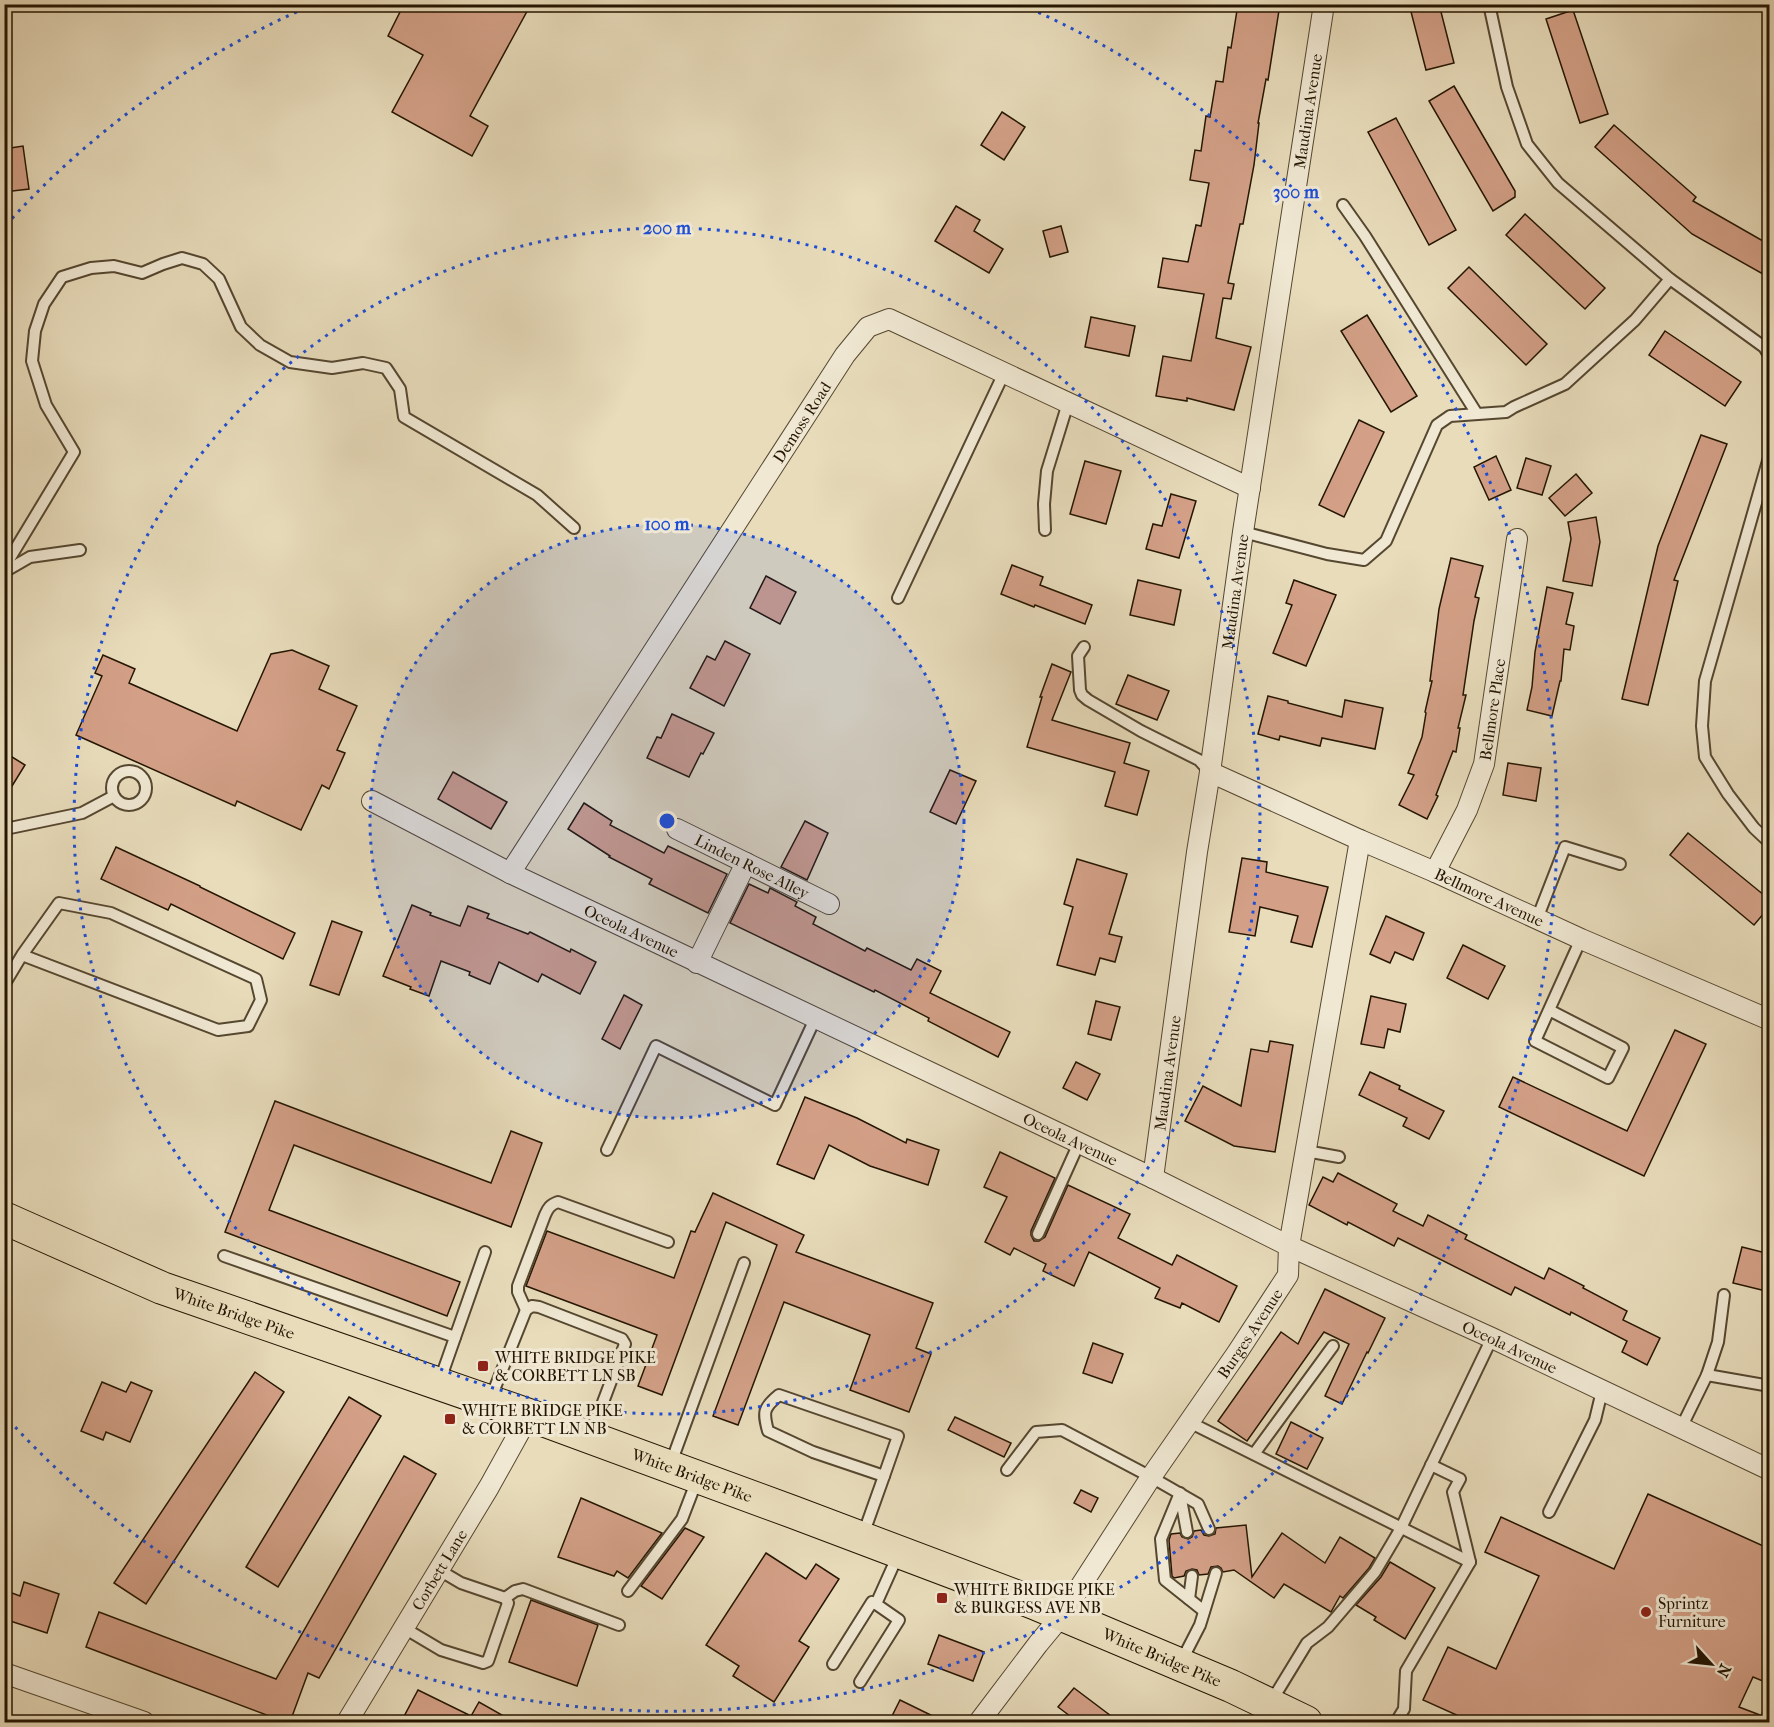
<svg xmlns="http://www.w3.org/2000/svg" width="1774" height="1727" font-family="'IM FELL French Canon',serif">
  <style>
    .building { fill: #d3a087; stroke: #241501; stroke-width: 1.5 }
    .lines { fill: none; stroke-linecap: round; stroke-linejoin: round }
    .service-casing { stroke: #554730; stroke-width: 14 }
    .minor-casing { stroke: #554730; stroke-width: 22 }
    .primary-casing { stroke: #241501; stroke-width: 34 }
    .service { stroke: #f0e8d3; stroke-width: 10 }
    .minor { stroke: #f0e8d3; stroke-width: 20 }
    .primary { stroke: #e8dcbb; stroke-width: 32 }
    .ring { fill: none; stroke: #1d4ed8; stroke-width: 3; stroke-dasharray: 3 6 }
    .poi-dot { fill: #8f2418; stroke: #f0e8d3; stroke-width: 2 }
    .labels { text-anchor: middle; stroke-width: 6; stroke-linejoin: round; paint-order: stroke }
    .street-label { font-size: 16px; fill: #241501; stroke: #f0e8d3 }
    .poi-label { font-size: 16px; fill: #241501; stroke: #f0e8d3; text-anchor: start }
    .centre { fill: #1d4ed8; stroke: #f0e8d3; stroke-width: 3 }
    .ring-label { font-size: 18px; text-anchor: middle; font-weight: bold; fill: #1d4ed8; stroke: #f0e8d3; stroke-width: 6; stroke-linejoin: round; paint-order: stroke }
  </style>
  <rect width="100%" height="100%" fill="#e8dcbb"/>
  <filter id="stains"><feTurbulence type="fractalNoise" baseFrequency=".00333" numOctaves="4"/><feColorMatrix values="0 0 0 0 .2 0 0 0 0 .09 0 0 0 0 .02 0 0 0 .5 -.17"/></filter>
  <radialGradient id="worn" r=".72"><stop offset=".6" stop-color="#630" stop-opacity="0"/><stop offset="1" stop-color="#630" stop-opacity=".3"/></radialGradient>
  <g class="building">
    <path d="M404,4H531L470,116L488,126L472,156L392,112L423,55L388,36Z"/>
    <path d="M1238,4H1280L1268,80L1266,79L1258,123H1259L1254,165L1243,224H1240L1228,283L1234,284L1231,299L1223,298L1216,338L1251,347L1234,410L1187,398V401L1156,396L1163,356L1191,361L1204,294L1158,287L1163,258L1188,262L1196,225L1201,226L1209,183L1190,180L1195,150L1201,151L1206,116L1210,117L1216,81L1223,82L1228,47L1231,48Z"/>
    <path d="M1409,4H1439L1454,63L1426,70Z"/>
    <path d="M1573,10L1608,114L1580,123L1546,19Z"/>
    <path d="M1454,86L1515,191V197L1493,211L1429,101Z"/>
    <path d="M1002,112L1025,127L1004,160L981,145Z"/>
    <path d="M1396,118L1456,230L1429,245L1368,132Z"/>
    <path d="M1614,125L1696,197L1693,201L1770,245V278L1692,234L1595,147Z"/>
    <path d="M23,146L29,189L4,192V149Z"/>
    <path d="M956,206L980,220L974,231L1003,249L989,273L935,241Z"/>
    <path d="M1525,214L1605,288L1585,309L1506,235Z"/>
    <path d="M1061,226L1068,252L1050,257L1043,231Z"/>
    <path d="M1469,267L1547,344L1526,365L1448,288Z"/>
    <path d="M1367,315L1417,396L1391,412L1341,331Z"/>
    <path d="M1091,317L1135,326L1129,356L1085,347Z"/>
    <path d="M1665,331L1741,382L1725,406L1649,355Z"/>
    <path d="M1359,420L1384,432L1344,517L1319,505Z"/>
    <path d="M1701,435L1727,444L1674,580L1678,581L1648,705L1622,699L1658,546Z"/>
    <path d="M1496,456L1511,490L1489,500L1474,467Z"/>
    <path d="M1526,458L1551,466L1542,495L1517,488Z"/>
    <path d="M1085,461L1121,471L1106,524L1070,514Z"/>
    <path d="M1576,474L1592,493L1565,516L1549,498Z"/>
    <path d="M1171,494L1196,501L1179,558L1146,549L1153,524L1162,526Z"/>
    <path d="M1596,517L1600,542L1592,586L1563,581L1571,539L1568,522Z"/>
    <path d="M1451,558L1483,566L1475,597L1479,598L1474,621L1463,695H1466L1458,728H1460L1456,752L1453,751L1436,795L1438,796L1427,819L1399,805L1414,775L1408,773L1422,737L1426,713L1425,712L1432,681H1430L1439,609Z"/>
    <path d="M1012,565L1043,577L1040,585L1092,605L1085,624L1035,605L1034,607L1001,594Z"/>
    <path d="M766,576L796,592L780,624L750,608Z"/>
    <path d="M1138,580L1181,590L1174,625L1130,615Z"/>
    <path d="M1294,580L1336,595L1306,666L1273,653L1292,605L1286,603Z"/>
    <path d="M1547,587L1573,593L1566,624L1574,626L1570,650L1564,649L1561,681H1560L1552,716L1527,710L1532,687L1535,652Z"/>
    <path d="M725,641L750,654L724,706L690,688L707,656L715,660Z"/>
    <path d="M292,650L329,666L319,689L357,706L337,750L345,753L329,789L322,785L301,830L237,801L235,806L76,735L102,676L95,673L103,655L135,669L129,683L237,731L271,654Z"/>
    <path d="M1052,664L1071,672L1052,720L1130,743L1124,763L1149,771L1137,815L1105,806L1115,772L1027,747L1042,697H1040Z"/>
    <path d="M1128,675L1169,691L1157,720L1116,704Z"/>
    <path d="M1268,696L1288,701V703L1342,717L1345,700L1383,708L1375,749L1322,738L1320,746L1280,736L1279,740L1258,734Z"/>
    <path d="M672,714L714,733L703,754L701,753L689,777L647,758L657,737L661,738Z"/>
    <path d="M4,752L25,765L4,799Z"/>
    <path d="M1508,763L1541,768L1536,801L1503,795Z"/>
    <path d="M950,770L976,781L956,824L930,812Z"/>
    <path d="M453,772L507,802L491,829L438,799Z"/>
    <path d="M584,803L612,821L610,825L664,853L668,846L727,874L708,913L649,884L652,879L609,857L610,856L568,829Z"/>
    <path d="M805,821L828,833L807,880L781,867Z"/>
    <path d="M1688,833L1770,900V906L1754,925L1670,855Z"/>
    <path d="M116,847L200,886V887L295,933L283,959L171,904L168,910L101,879Z"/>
    <path d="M1242,858L1267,862L1266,872L1328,887L1312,947L1291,942L1298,916L1260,907L1255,936L1229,932Z"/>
    <path d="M1077,859L1127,874L1109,934L1122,937L1115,962L1100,958L1095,975L1057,965L1073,907L1064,904Z"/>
    <path d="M749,884L768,893L770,888L797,902L795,906L816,917L813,924L865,951L867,948L911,970L917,959L941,971L930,993L1010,1032L998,1057L928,1021L929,1018L875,990L874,992L730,923Z"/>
    <path d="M412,905L431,913L430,915L460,926L468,906L489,914L487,918L528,934L530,932L570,952L571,949L596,962L580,994L542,974L538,982L499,962L490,984L469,975L470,972L441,961L429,996L410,989L411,987L383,976Z"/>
    <path d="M1386,916L1424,933L1413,960L1395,952L1390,963L1370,954Z"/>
    <path d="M332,921L362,932L339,995L310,985Z"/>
    <path d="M1463,945L1505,966L1488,999L1447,978Z"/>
    <path d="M624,995L642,1005L620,1049L602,1039Z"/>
    <path d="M1371,996L1406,1004L1400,1032L1388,1029L1384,1048L1361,1044Z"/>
    <path d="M1096,1001L1120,1007L1111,1040L1088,1034Z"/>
    <path d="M1675,1030L1706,1044L1644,1176L1499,1107L1513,1077L1627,1131Z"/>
    <path d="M1270,1041L1293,1045L1275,1152L1234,1146L1185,1121L1203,1086L1241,1106L1251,1049L1268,1052Z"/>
    <path d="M1076,1062L1100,1074L1087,1100L1063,1088Z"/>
    <path d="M1370,1072L1400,1086L1399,1089L1444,1111L1429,1139L1403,1126L1407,1118L1359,1095Z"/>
    <path d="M805,1097L857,1118L906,1143L907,1139L939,1150L928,1185L870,1166L829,1145L814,1179L777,1164Z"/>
    <path d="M275,1101L491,1183L511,1131L542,1143L511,1227L294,1145L269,1210L460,1282L447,1316L225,1232Z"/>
    <path d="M1000,1152L1055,1178L1031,1231V1235L1034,1241H1039L1045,1237L1068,1185L1130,1214L1118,1238L1172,1265L1177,1255L1237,1286L1219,1322L1182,1303L1180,1308L1155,1298L1160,1288L1089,1252L1074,1286L1043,1271L1046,1264L1014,1248L1010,1255L985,1242L1007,1197L984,1187Z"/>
    <path d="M1338,1173L1397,1204L1393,1211L1423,1226L1428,1215L1467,1235L1465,1239L1544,1279L1549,1268L1584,1286L1583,1288L1627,1311L1623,1320L1660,1338L1647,1365L1622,1352L1627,1341L1571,1312L1570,1315L1515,1287L1511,1295L1398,1238L1394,1246L1348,1222L1347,1225L1309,1205L1323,1177L1333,1182Z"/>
    <path d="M713,1193L804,1235L796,1252L933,1303L916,1348L931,1354L909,1412L850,1390L870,1335L784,1302L738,1425L713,1416L777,1245L726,1222L662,1395L638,1386L657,1335L526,1286L547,1231L674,1278L691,1231L695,1232Z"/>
    <path d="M1742,1247L1770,1254V1292L1733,1283Z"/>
    <path d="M1325,1289L1385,1318L1368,1353L1367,1352L1342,1404L1325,1396L1349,1344L1324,1332L1247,1441L1218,1421L1281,1332L1298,1344Z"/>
    <path d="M1093,1343L1123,1354L1112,1383L1083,1373Z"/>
    <path d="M255,1372L284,1392L146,1604L114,1583Z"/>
    <path d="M102,1382L126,1392L131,1382L152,1391L130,1442L106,1432L103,1440L81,1431Z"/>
    <path d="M349,1397L381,1416L278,1587L246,1567Z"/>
    <path d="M955,1417L1011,1443L1004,1457L948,1430Z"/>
    <path d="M1291,1422L1323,1438L1307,1469L1276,1454Z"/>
    <path d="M404,1456L436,1474L319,1678L308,1673L290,1722H285L86,1647L99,1612L276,1679Z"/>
    <path d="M1081,1490L1098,1498L1091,1512L1074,1503Z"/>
    <path d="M1648,1494L1770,1549V1684L1753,1677L1739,1707L1760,1715L1758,1722H1472L1423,1700L1448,1647L1496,1669L1539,1576L1485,1552L1501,1517L1614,1569Z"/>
    <path d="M581,1498L662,1533L628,1578L617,1571L614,1576L558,1557Z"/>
    <path d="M1246,1525L1252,1577L1282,1533L1325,1563L1340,1537L1375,1558L1369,1568L1343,1598L1340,1596L1331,1612L1284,1584L1274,1598L1234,1570L1223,1572L1221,1568L1218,1566L1211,1567L1208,1574L1199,1575L1197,1570L1192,1569L1186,1571L1184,1576L1174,1578L1172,1576L1169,1540L1171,1534L1180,1533L1182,1537L1188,1539L1192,1537L1194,1531L1201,1530L1204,1535L1209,1536L1215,1534L1216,1528Z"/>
    <path d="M685,1528L704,1537L662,1599L641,1586Z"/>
    <path d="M766,1553L806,1579L816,1564L839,1579L799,1641L809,1647L774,1702L733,1676L739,1666L706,1645Z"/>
    <path d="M1390,1562L1435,1588L1405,1639L1374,1620L1376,1617L1356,1605L1381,1577Z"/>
    <path d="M24,1582L59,1594L47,1633L4,1619V1590L20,1596Z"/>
    <path d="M531,1600L598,1625L577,1686L509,1662Z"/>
    <path d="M939,1635L984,1652L973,1681L928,1664Z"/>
    <path d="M1074,1688L1119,1722H1078L1058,1707Z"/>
    <path d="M418,1690L471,1716L479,1702L514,1722H401Z"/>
    <path d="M900,1700L945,1722H889Z"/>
  </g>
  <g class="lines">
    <g class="service-casing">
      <g id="service">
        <path d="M1489,4L1507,87L1527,144L1558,183L1670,279L1764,347L1770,357"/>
        <path d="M1343,205L1365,236L1477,414"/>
        <path d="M1770,454L1705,681L1702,726L1705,757L1728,794L1754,828L1770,843"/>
        <path d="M1045,530L1044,504L1047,471L1068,403"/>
        <path d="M1243,532L1327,554L1364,560L1386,541L1437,425L1450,416L1506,412L1514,407L1565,384L1635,320L1670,279"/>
        <path d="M4,568L74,452L46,405L32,361L35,331L44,304L62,277L91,268L114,266L142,273L163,264L182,258L203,264L219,279L241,327L260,345L290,362L332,368L363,363L386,368L400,389L404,417L537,495L574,528"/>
        <path d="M4,572L30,557L80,550"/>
        <path d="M898,598L1004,373"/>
        <path d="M1084,647L1078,656L1080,690L1082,695L1088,700L1141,731L1199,760L1210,772"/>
        <circle cx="129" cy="788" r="17"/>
        <path d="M4,826L10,828L82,813L114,796"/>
        <path d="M1537,919L1565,847L1620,864"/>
        <path d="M4,985L22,955L59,903L111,913L256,979L261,1000L248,1026L218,1030L22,955"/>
        <path d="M1549,1010L1623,1048L1608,1078L1535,1041L1581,939"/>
        <path d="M607,1150L656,1046L775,1105L815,1019"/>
        <path d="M1306,1151L1339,1157"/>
        <path d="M1038,1234L1079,1143"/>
        <path d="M224,1256L455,1337"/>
        <path d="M526,1310L518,1292V1286L545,1215C548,1208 550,1205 558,1202L668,1242"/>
        <path d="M1707,1375L1718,1342L1724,1295"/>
        <path d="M439,1383L485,1252"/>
        <path d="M779,1395L898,1436L884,1476L813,1452L768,1431C763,1412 763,1408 779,1395Z"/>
        <path d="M490,1400L526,1310L532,1306L539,1307L622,1339L625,1344L591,1434"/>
        <path d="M1189,1422L1470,1562"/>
        <path d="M1681,1428L1707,1375L1770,1386"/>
        <path d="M1254,1454L1333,1346"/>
        <path d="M671,1463L744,1263"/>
        <path d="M1007,1470L1036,1432L1062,1430L1151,1477L1198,1504L1209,1529"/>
        <path d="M1180,1493L1161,1539L1165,1580L1204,1611"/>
        <path d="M1180,1494L1187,1532"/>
        <path d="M1549,1512L1595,1420L1602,1391"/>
        <path d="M863,1535L884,1476"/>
        <path d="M628,1591L682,1519L697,1480"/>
        <path d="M505,1598L515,1591L523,1589L619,1625"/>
        <path d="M1189,1599L1192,1576"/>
        <path d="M404,1628L441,1650L483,1663L488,1661L508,1603L505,1598L461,1583L439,1570"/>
        <path d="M1181,1662L1200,1625L1216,1573"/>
        <path d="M833,1664L872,1602L876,1604"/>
        <path d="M860,1682L899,1620L876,1604L898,1555"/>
        <path d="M1271,1702L1307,1643L1328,1627L1375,1572L1401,1528L1492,1338"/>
        <path d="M1396,1722L1404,1709L1406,1671L1470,1562L1453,1492L1460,1479L1431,1465"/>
        <path d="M1765,1722L1770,1711"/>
      </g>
    </g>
    <g class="minor-casing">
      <g id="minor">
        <path id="s1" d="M1210,772L1360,840L1435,872L1581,939L1770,1020"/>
        <path id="s2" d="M372,801L510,873L1153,1178L1289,1246L1492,1338L1770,1470"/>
        <path id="s3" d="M677,829L829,904"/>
        <path id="s4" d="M1435,872L1467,810L1484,764L1517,539"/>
        <path id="s5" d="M510,873L845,355L868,327L889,319L1250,488"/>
        <path d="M697,963L746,863"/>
        <path id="s6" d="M1153,1178L1197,852L1210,772L1243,532L1324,4"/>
        <path d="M4,1673L144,1722"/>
        <path id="s7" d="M347,1722L489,1487L529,1415"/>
        <path id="s8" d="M979,1722L1038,1644L1062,1615L1151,1477L1237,1353L1288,1275L1289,1246L1360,840"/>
      </g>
    </g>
    <g class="primary-casing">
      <g id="primary">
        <path id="s9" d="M4,1218L162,1288L529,1415L793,1512L1034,1603L1231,1686L1306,1722"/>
      </g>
    </g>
    <use href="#service" class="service"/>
    <use href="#minor" class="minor"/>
    <use href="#primary" class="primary"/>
  </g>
  <circle cx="667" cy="821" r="297" fill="#1d4ed8" fill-opacity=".12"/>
  <g class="ring">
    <circle cx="667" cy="821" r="297"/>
    <circle cx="667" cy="821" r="593"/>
    <path d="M6 225A890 890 0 0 1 312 5M1022 5A890 890 0 1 1 6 1417"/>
  </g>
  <g class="poi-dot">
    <rect x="477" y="1360" width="12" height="12" rx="3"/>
    <rect x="444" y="1413" width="12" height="12" rx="3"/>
    <rect x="936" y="1592" width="12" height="12" rx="3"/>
    <circle cx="1646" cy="1612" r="6"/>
  </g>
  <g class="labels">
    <g class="street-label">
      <text dy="6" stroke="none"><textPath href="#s6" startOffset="1078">Maudina Avenue</textPath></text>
      <text dy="6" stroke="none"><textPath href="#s5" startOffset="537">Demoss Road</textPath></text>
      <text dy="6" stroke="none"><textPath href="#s6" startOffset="592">Maudina Avenue</textPath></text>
      <text dy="6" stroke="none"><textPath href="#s4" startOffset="174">Bellmore Place</textPath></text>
      <text dy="6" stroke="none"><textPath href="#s3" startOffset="84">Linden Rose Alley</textPath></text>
      <text dy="6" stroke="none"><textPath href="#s1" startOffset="306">Bellmore Avenue</textPath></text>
      <text dy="6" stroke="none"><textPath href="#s2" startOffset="290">Oceola Avenue</textPath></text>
      <text dy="6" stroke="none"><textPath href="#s6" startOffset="106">Maudina Avenue</textPath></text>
      <text dy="6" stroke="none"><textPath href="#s2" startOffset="776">Oceola Avenue</textPath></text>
      <text dy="6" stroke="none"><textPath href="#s9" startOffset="249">White Bridge Pike</textPath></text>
      <text dy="6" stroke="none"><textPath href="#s8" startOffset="474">Burges Avenue</textPath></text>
      <text dy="6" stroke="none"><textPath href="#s2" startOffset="1262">Oceola Avenue</textPath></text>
      <text dy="6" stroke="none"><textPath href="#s9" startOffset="735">White Bridge Pike</textPath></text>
      <text dy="6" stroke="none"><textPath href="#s7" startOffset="178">Corbett Lane</textPath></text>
      <text dy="6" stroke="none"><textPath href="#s9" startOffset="1239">White Bridge Pike</textPath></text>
    </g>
    <g class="poi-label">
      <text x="495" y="1363">WHITE BRIDGE PIKE<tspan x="495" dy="18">&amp; CORBETT LN SB</tspan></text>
      <text x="462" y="1416">WHITE BRIDGE PIKE<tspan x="462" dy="18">&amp; CORBETT LN NB</tspan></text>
      <text x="954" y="1595">WHITE BRIDGE PIKE<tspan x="954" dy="18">&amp; BURGESS AVE NB</tspan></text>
      <text x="1658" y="1609">Sprintz<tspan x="1658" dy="18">Furniture</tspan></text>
    </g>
  </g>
  <circle cx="667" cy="821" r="9" class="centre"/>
  <g class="ring-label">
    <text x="1296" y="198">300 m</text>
    <text x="667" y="234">200 m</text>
    <text x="667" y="530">100 m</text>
  </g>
  <rect width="1774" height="1727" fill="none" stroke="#e8dcbb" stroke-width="24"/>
  <rect x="6" y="6" width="1762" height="1715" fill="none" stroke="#241501" stroke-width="3"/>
  <rect x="12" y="12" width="1750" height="1703" fill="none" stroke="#241501" stroke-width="1.5"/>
  <g transform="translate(1711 1664) rotate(117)" stroke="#f0e8d3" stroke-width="4.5" paint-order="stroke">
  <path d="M0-4.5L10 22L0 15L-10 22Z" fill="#241501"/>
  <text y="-9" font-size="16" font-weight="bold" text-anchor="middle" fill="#241501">N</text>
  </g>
  <rect width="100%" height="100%" filter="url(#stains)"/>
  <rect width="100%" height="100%" fill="url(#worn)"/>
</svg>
